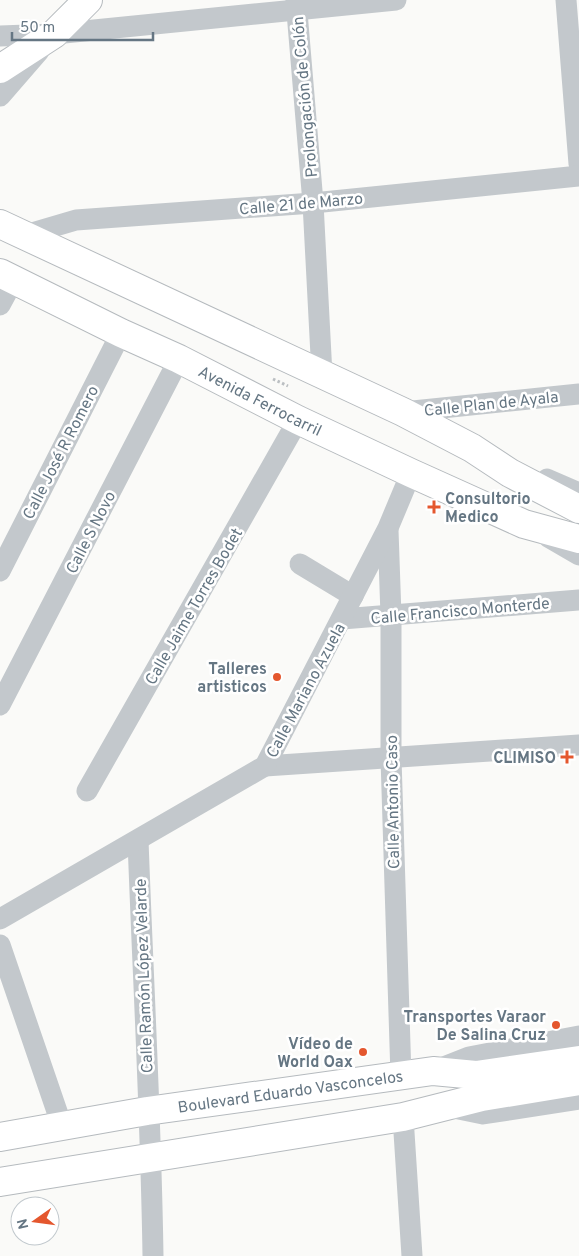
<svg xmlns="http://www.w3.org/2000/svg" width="579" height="1256" font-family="Overpass,sans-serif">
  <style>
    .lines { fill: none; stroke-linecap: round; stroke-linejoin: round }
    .major-casing { stroke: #b5babe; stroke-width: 30 }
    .path { stroke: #bbbfc2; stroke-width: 3; stroke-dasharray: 2.5 2.5; stroke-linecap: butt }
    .minor { stroke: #c3c8cc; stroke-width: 21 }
    .major { stroke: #fff; stroke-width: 28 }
    .poi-dot { fill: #e4572e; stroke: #fff; stroke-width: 2 }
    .labels { text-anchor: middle; stroke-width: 5; stroke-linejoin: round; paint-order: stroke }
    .street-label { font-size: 16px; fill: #657683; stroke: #fff }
    .poi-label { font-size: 16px; font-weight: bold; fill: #657683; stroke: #fff; text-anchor: end }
  </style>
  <rect width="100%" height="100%" fill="#fafaf8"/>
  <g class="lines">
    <g class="major-casing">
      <g id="major">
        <path d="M0,69L54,34L88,0"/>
        <path d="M0,224L403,412L472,448L510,473L579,509"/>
        <path id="s1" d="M0,273L121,333L179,359L298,420L411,473L524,524L579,539"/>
        <path id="s2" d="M0,1137L147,1111L433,1071L476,1075L579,1060"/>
        <path d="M0,1182L403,1117L482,1097L579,1081"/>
      </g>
    </g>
    <path class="path" d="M273,379L288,386"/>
    <g class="minor">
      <path d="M296,0L313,203L322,375"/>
      <path d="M566,0L579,164"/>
      <path d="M0,36L54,34L396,0"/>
      <path d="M0,96L39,51"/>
      <path d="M25,235L76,220L313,203L579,176"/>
      <path d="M0,305L14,279"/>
      <path d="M403,412L579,394"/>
      <path d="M547,479L579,493"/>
      <path d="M388,530L391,616V758L401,1077"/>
      <path d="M548,537L579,555"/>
      <path d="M300,564L353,596"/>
      <path d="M0,571L121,333"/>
      <path d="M342,619L579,600"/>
      <path d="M0,705L179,359"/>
      <path d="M265,766L579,745"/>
      <path d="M87,791L298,420"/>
      <path d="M138,840C143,979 151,1117 153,1256"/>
      <path d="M0,919L265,766L388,528L411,473"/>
      <path d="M0,945L62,1126"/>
      <path d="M436,1070L469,1057L579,1036"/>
      <path d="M449,1107L483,1114L579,1099"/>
      <path d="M403,1117L412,1256"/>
    </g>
    <use href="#major" class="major"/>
  </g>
  <g class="poi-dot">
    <path d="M431.5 499.5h5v5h5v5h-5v5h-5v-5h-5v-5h5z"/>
    <circle cx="277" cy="677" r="5"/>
    <path d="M564.5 749.5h5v5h5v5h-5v5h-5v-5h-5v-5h5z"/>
    <circle cx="556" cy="1025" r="5"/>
    <circle cx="363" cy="1052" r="5"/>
  </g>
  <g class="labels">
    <g class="street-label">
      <text transform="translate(304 97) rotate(-95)" y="6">Prolongación de Colón</text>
      <text transform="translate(301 203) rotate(-5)" y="6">Calle 21 de Marzo</text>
      <text dy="6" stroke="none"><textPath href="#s1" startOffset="290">Avenida Ferrocarril</textPath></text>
      <text transform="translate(491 403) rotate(-6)" y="6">Calle Plan de Ayala</text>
      <text transform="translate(60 452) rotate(-63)" y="6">Calle José R Romero</text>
      <text transform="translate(90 532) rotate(-63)" y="6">Calle S Novo</text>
      <text transform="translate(193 606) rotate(-60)" y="6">Calle Jaime Torres Bodet</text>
      <text transform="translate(460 610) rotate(-5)" y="6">Calle Francisco Monterde</text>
      <text transform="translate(305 690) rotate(-62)" y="6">Calle Mariano Azuela</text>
      <text transform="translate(392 802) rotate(-91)" y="6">Calle Antonio Caso</text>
      <text transform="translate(143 976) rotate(-92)" y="6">Calle Ramón López Velarde</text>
      <text dy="6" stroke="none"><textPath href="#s2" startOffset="294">Boulevard Eduardo Vasconcelos</textPath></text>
    </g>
    <g class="poi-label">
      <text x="445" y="504" text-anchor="start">Consultorio<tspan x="445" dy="18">Medico</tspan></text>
      <text x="267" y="674">Talleres<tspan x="267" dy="18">artisticos</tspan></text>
      <text x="556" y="763">CLIMISO</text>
      <text x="546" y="1022">Transportes Varaor<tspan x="546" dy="18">De Salina Cruz</tspan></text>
      <text x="353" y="1049">Vídeo de<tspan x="353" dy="18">World Oax</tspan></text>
    </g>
  </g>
  <g transform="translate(35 1221) rotate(256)"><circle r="24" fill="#ffffff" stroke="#c1c8cd"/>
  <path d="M0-4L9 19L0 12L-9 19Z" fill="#e4572e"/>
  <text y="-8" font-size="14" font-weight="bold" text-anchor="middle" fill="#657683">N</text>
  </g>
  <path d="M12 32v8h141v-8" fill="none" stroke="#657683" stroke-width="2.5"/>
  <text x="20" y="32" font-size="15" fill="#657683" stroke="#ffffff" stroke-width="4" paint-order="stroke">50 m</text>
</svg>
